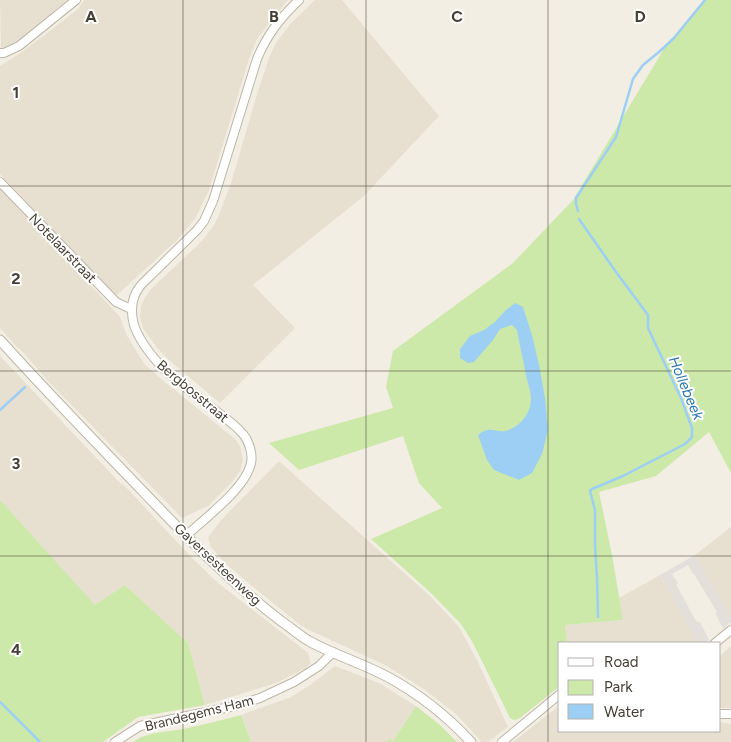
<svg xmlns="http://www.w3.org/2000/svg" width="731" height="742" font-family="Figtree,sans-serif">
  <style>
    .residential { fill: #e7e0d1 }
    .green { fill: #cce9a9 }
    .parking { fill: #e3e0dc }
    .water { fill: #9ccff3 }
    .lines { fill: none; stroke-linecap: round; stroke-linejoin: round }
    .stream { stroke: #9ccff3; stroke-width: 2.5 }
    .minor-casing { stroke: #beb6a6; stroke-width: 10 }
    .tertiary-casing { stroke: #beb6a6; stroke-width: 11 }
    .minor { stroke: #fff; stroke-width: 8 }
    .tertiary { stroke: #fff; stroke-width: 9 }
    .grid { fill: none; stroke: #453e33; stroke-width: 1; stroke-opacity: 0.55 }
    .labels { text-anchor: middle; stroke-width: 4; stroke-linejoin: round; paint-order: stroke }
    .street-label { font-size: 14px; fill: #453e33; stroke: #fff }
    .water-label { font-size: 15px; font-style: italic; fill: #2878b5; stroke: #fff }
    .grid-label { font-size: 16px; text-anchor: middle; font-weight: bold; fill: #453e33; stroke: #fff; stroke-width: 4; stroke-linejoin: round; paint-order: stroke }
  </style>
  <rect width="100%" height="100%" fill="#f3eee3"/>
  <g class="residential">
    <path d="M0,0H68L20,39L7,47L1,48Z"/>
    <path d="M84,0H288L257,39L249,59L209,190L195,219L177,240L116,296L0,174V66L19,54L51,30L78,9Z"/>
    <path d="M315,0H342L439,116L364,196L253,285L295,328L220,403L170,361L158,349L143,328L140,317L141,306L145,297L151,289L202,241L214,225L219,215L231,183L257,94L270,55L276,43L290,24Z"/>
    <path d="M0,187L120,317L127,336L145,365L166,383L235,439L240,446L243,459L240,471L232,482L208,506L182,518L49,382L22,351L17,347L0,328Z"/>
    <path d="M0,356L121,484L122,483L193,559L217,582L308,653L310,660V664L306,668L276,683L205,705L188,643L125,585L95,606L0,500Z"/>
    <path d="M278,462H280L430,596L459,627L477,660L508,727L488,742H482L456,714L422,688L387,666L307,629L299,624L252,586L226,564L211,547L208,538L211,533L223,518Z"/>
    <path d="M731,527V618L695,555Z"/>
    <path d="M660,575L698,643H567L565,625L623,620L619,598Z"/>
    <path d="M731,646V708H722L720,707V656Z"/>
    <path d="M335,666L379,683L416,706L393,741L390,739L386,742H251L241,715L291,697L310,685Z"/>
    <path d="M560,705V731H720V722L731,724V742H513Z"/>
  </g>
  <g class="green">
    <path d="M704,0H731V473L709,432L656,476L599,492L612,555L623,620L565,625L567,643H560V686L520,718C516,720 514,721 510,718L473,643L461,624L432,594L371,539L442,508L419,483L403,436L299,470L269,443L393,408L386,387L393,351L513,263L573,200L665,47Z"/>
    <path d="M0,500L95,605L125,585L188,643L205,705L138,717L103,742H0Z"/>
    <path d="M416,706L440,725L457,742H386L390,739L393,741Z"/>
    <path d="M241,715L251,742H133C146,732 167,732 183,729C202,725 222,720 241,715Z"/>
  </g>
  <path class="parking" d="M695,555L731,618V622L723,628L715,613L717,612L694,574H693L688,565L672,574L678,583L676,584L696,621L700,622L709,640L705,643H698L660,575Z"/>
  <path class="water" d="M515,303L523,307L532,335L539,365L545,398L548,430L542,454L532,473L519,480L494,470L487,460L478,435C492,423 497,436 511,429C522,424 531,412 531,399C531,393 529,386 527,380C524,363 520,347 517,330L512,325L500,329L493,340L474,362L468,363L460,358V349L470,336L484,330L495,322L505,311Z"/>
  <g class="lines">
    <g class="stream">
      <path d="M578,211L576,204V198L616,137L633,79L643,65L659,52L674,38L705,0"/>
      <path d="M579,219L616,272L648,315V328L681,398L692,428V437L685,444L623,476L592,489L590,491L595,510V545L597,578L598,617"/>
      <path d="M0,410L25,387"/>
      <path d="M0,702L40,742"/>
    </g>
    <g class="minor-casing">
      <g id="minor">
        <path d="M0,53H4L19,46L76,0"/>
        <path d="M0,182L116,302L131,309"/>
        <path d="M186,536C205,518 246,488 251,463C253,454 249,441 243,434C237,427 228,420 220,414C201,399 178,383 161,366C150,354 139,340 134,325C130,310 131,297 141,285L197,230L204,221L213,201L257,59C267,35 280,18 299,0"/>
        <path d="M715,643L731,630"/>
        <path d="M720,714H731"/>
        <path d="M115,742L140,726L239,705L260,698L294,682L319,666L333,652"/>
        <path d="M502,742L560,694"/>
      </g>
    </g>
    <g class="tertiary-casing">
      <path id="tertiary" d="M0,340C43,388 88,434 133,481C180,530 226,579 281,621C290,627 299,635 309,641C334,655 362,663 388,677C419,694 447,716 471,742"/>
    </g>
    <use href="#minor" class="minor"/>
    <use href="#tertiary" class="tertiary"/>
  </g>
  <path class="grid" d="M183,0V742M366,0V742M548,0V742M0,186H731M0,371H731M0,556H731"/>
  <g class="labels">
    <g class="street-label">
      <text transform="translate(63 248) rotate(46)" y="5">Notelaarstraat</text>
      <text transform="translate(193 391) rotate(40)" y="5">Bergbosstraat</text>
      <text transform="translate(218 564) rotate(43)" y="5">Gaversesteenweg</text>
      <text transform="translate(199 713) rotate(-14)" y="5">Brandegems Ham</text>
    </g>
    <g class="water-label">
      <text transform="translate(686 388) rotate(67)" y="5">Hollebeek</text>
    </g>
  </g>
  <g class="grid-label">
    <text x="91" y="22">A</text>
    <text x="274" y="22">B</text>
    <text x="457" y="22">C</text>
    <text x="640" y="22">D</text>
    <text x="16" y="98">1</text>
    <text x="16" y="284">2</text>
    <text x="16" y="469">3</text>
    <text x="16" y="655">4</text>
  </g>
  <rect x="558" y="642" width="162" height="90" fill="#ffffff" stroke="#b5b2ad"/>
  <rect x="568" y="658" width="25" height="8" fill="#ffffff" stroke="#b5b2ad"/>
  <text x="604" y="667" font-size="15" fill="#453e33">Road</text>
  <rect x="568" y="680" width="25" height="15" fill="#cce9a9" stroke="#b5b2ad"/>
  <text x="604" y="692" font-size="15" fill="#453e33">Park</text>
  <rect x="568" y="704" width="25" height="15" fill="#9ccff3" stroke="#b5b2ad"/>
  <text x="604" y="717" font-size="15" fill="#453e33">Water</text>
</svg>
